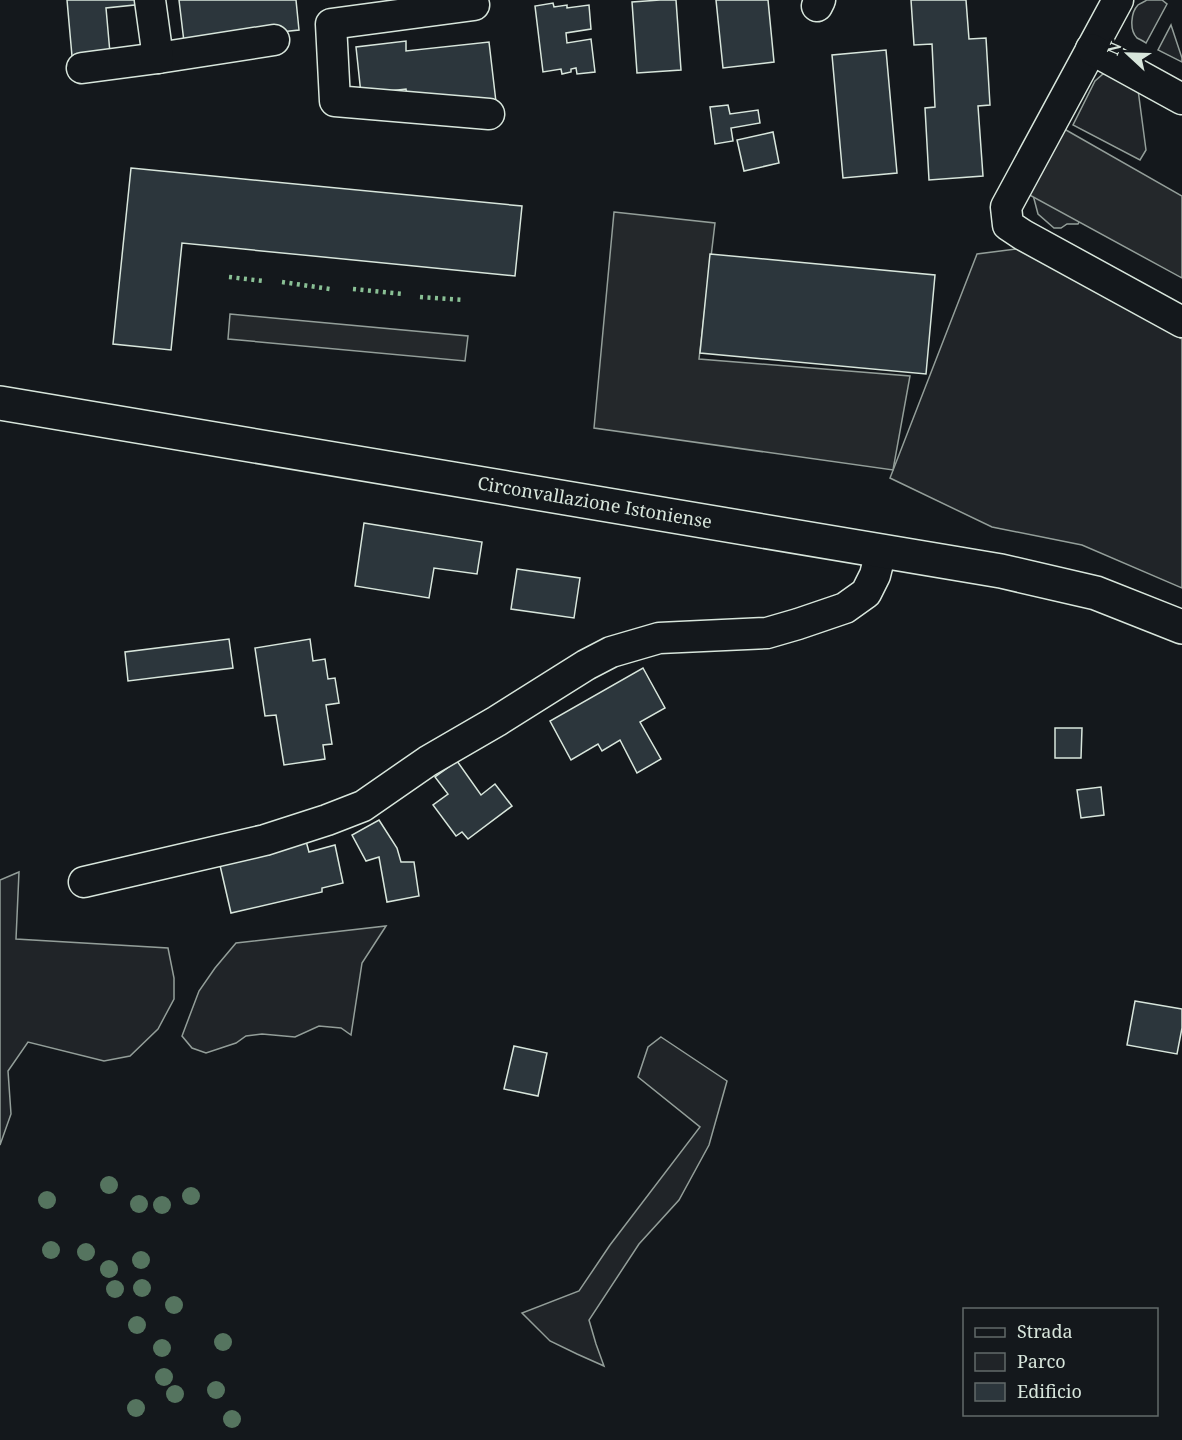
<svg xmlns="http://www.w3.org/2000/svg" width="1182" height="1440" font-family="'Noto Serif',serif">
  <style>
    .green { fill: #202428; stroke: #939e99; stroke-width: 1.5 }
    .parking { fill: #24282b; stroke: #939e99; stroke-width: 1.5 }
    .building { fill: #2c363c; stroke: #d8e6dc; stroke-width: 1.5 }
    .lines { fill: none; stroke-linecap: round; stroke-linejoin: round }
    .minor-casing { stroke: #d8e6dc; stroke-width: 33 }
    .major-casing { stroke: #d8e6dc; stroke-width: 36 }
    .minor { stroke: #14181c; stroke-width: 30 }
    .major { stroke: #14181c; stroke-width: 33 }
    .hedge { stroke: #8ac095; stroke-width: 4.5; stroke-dasharray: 3 4.5; stroke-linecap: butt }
    .tree { fill: #55745f }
    .labels { text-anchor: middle; stroke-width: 4.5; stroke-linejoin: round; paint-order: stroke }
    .street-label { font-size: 18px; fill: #d8e6dc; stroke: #14181c }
  </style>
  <rect width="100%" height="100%" fill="#14181c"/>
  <g class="green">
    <path d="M1147,0H1162L1167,4L1146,43C1145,42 1137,38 1137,38C1129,30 1131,12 1138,5C1141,3 1144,2 1147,0Z"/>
    <path d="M1171,25L1182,58V62L1158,50Z"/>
    <path d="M1111,73L1137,82L1146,150L1140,160L1073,125L1095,81L1103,74Z"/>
    <path d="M1033,195L1081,219L1078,224H1067L1061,228H1054L1038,214Z"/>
    <path d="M1023,248L1182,339V588L1082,545L992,527L890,478L977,254Z"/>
    <path d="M19,872L16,939L168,948L174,978V999L158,1029L130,1056L104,1061L28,1042L8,1071L11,1114L0,1145V880Z"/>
    <path d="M386,926L362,963L351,1035L341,1028L319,1026L295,1037L262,1034L246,1036L236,1043L206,1053L192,1048L182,1036L199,991L215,968L236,943Z"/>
    <path d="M661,1037L727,1081L709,1145L679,1200L639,1244L589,1320L596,1344L604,1366L577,1354L550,1341L522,1313L579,1291L610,1245L700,1127L638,1077L648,1047Z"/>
  </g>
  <g class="parking">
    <path d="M1059,126L1182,196V278L1024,192Z"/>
    <path d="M614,212L715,223L699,359L910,376L893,470L594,428Z"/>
    <path d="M230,314L468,336L465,361L228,339Z"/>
  </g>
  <g class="building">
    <path d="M67,0H143L144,4L106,8L110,53L72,56Z"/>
    <path d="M179,0H296L299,30L184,42Z"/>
    <path d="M660,0H676L681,70L637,73L632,2Z"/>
    <path d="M716,0H768L774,62L723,68Z"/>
    <path d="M911,0H966L969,39L986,38L990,105L978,106L983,176L929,180L925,108L935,107L932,44L914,45Z"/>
    <path d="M553,3L554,7L567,5V8L589,5L591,29L566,33L567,43L591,39L595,72L577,74L576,68L571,69V72L562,74L561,69L543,72L535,6Z"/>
    <path d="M406,41V51L489,42L496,102H436L435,94L407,97L406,89L361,94L356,47Z"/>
    <path d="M886,50L897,173L843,178L832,55Z"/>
    <path d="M728,105L730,114L758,110L760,123L731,128L733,141L715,144L710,107Z"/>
    <path d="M773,132L779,163L744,171L737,140Z"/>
    <path d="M131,168L522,206L515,276L182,243L171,350L113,344Z"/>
    <path d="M710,254L935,275L926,374L700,353Z"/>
    <path d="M364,523L482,542L477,574L434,568L429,598L355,586Z"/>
    <path d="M517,569L580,578L574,618L511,609Z"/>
    <path d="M229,639L233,668L128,681L125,652Z"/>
    <path d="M310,639L313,661L325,659L328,679L335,678L339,703L326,705L332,744L323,745L325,759L284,765L276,715L265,716L255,648Z"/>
    <path d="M643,668L665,708L640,722L661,759L637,773L620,740L602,751L598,744L571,760L550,721Z"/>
    <path d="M1055,728H1082L1081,758H1055Z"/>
    <path d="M457,761L481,795L495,784L512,806L468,839L462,832L456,836L433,805L448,794L435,777Z"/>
    <path d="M1101,787L1104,815L1081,818L1077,790Z"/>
    <path d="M379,820L397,848L401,862H414L419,896L387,902L379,857L366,861L352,835Z"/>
    <path d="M306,841L309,852L335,845L343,883L322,888V892L231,913L219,861Z"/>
    <path d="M1135,1001L1182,1009V1028L1177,1054L1127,1045Z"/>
    <path d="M514,1046L547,1053L538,1096L504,1089Z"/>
  </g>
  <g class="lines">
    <g class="minor-casing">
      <g id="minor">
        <path d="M1118,0L1006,207L1008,225L1023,235L1182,322"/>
        <path d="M474,5L331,24L335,101L489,114"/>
        <path d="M817,6L820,0"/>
        <path d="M1091,49L1182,99"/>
        <path d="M158,58L274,40"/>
        <path d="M82,68L158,58L150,0"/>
        <path d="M84,882L265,840L327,820L363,806L428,761L497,721L586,665L611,652L659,638L767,633L798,624L845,608L866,593L875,575L881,551"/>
      </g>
    </g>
    <g class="major-casing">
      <g id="major">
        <path id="s1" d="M0,403L1001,571L1096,593L1182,627"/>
      </g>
    </g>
    <use href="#minor" class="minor"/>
    <use href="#major" class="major"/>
    <g class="hedge">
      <path d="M229,277L263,281"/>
      <path d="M282,282L330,289"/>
      <path d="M353,289L404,294"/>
      <path d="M420,297L463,300"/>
    </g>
  </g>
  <g class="tree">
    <circle cx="109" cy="1185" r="9"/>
    <circle cx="191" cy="1196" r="9"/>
    <circle cx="47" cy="1200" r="9"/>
    <circle cx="139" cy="1204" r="9"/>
    <circle cx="162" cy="1205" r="9"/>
    <circle cx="51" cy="1250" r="9"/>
    <circle cx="86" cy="1252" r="9"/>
    <circle cx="141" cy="1260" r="9"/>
    <circle cx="109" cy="1269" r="9"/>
    <circle cx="142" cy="1288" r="9"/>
    <circle cx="115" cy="1289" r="9"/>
    <circle cx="174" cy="1305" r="9"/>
    <circle cx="137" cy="1325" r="9"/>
    <circle cx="223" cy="1342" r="9"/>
    <circle cx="162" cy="1348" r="9"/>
    <circle cx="164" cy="1377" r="9"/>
    <circle cx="216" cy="1390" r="9"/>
    <circle cx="175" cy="1394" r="9"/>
    <circle cx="136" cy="1408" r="9"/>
    <circle cx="232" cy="1419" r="9"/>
  </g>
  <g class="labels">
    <g class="street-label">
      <text dy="6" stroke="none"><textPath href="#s1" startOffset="603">Circonvallazione Istoniense</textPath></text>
    </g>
  </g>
  <rect x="963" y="1308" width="195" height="108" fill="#14181c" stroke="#626a69" stroke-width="1.5"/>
  <rect x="975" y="1328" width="30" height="9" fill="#14181c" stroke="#626a69" stroke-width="1.5"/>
  <text x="1017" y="1338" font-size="18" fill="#d8e6dc">Strada</text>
  <rect x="975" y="1353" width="30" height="18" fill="#202428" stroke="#626a69" stroke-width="1.5"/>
  <text x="1017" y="1368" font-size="18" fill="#d8e6dc">Parco</text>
  <rect x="975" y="1383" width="30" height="18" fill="#2c363c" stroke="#626a69" stroke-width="1.5"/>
  <text x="1017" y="1398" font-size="18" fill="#d8e6dc">Edificio</text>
  <g transform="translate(1128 54) rotate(292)" stroke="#14181c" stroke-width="4.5" paint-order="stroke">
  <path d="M0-4.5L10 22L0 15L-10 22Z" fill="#d8e6dc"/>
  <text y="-9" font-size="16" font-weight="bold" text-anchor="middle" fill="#d8e6dc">N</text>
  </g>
</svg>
